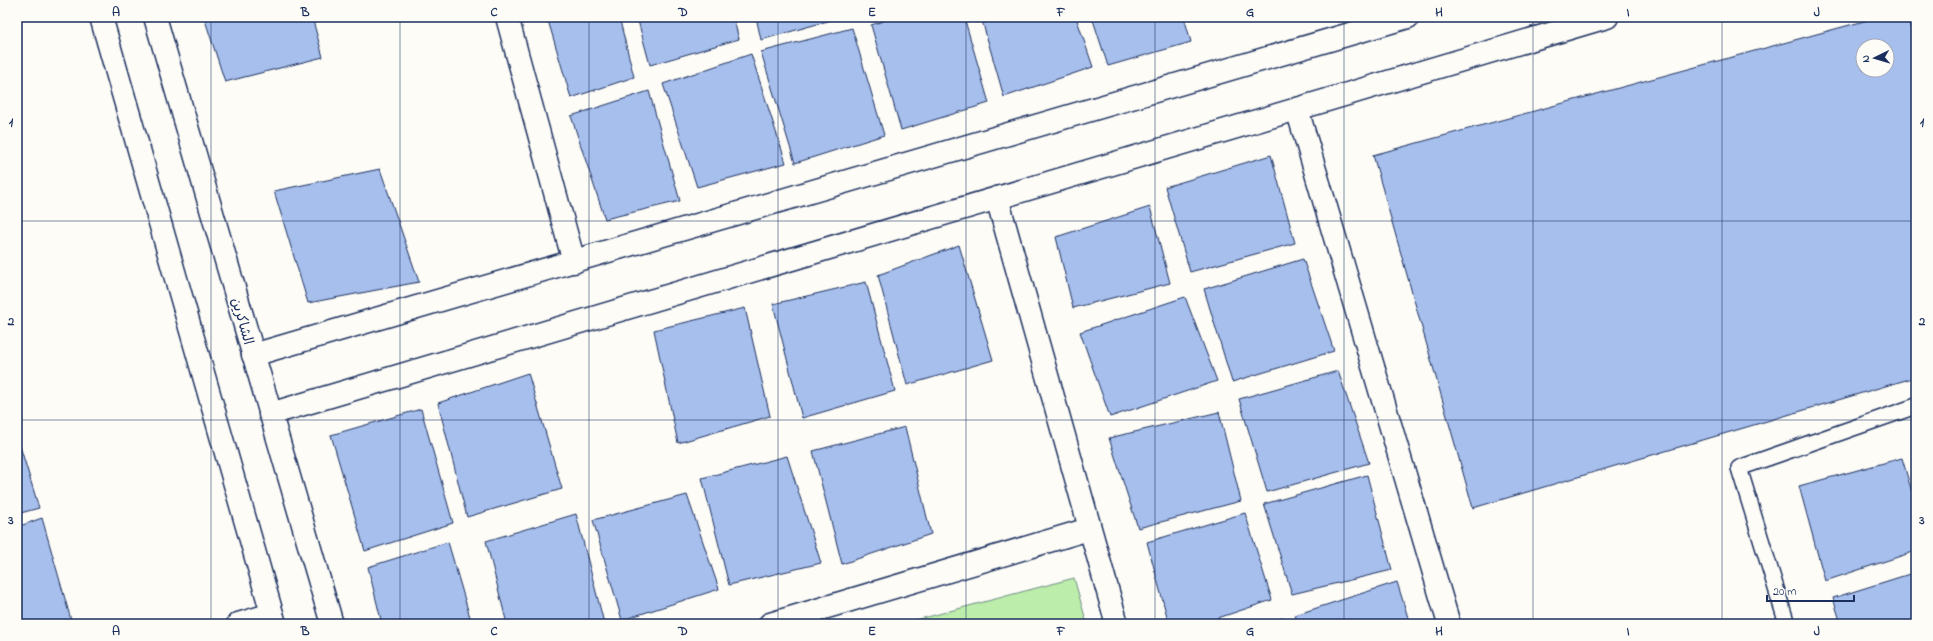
<svg xmlns="http://www.w3.org/2000/svg" width="1933" height="641" font-family="'Indie Flower','Playpen Sans Arabic',sans-serif">
  <style>
    .green { fill: #bdedab; stroke: #6c8e84 }
    .building { fill: #a7bfec; stroke: #1b2f5e; fill-rule: evenodd }
    .lines { fill: none; stroke-linecap: round; stroke-linejoin: round }
    .lane-casing { stroke: #1b2f5e; stroke-width: 18 }
    .street-casing { stroke: #1b2f5e; stroke-width: 25 }
    .secondary-casing { stroke: #1b2f5e; stroke-width: 25 }
    .lane { stroke: #fdfcf7; stroke-width: 15 }
    .street { stroke: #fdfcf7; stroke-width: 22 }
    .secondary { stroke: #fdfcf7; stroke-width: 22 }
    .grid { fill: none; stroke: #1b2f5e; stroke-width: 1; stroke-opacity: 0.55 }
    .labels { text-anchor: middle; stroke-width: 3; stroke-linejoin: round; paint-order: stroke }
    .street-label { font-size: 14px; fill: #1b2f5e; stroke: #fdfcf7 }
    .neatline { fill: none; stroke: #1b2f5e; stroke-width: 1.5 }
    .grid-label { font-size: 13px; text-anchor: middle; font-weight: bold; fill: #1b2f5e }
  </style>
  <rect width="100%" height="100%" fill="#fdfcf7"/>
  <filter id="ink" filterUnits="userSpaceOnUse"><feTurbulence type="fractalNoise" baseFrequency=".025" numOctaves="2"/><feDisplacementMap in="SourceGraphic" scale="8" xChannelSelector="R" yChannelSelector="G"/><feConvolveMatrix kernelMatrix="1 2 1 2 8 2 1 2 1" color-interpolation-filters="sRGB"/></filter>
  <g filter="url(#ink)">
    <path class="green" d="M1074,578L1087,624H901Z"/>
    <g class="building">
      <path d="M204,17H312L323,57L225,82Z"/>
      <path d="M547,17H619L634,77L571,98Z"/>
      <path d="M637,17H733L739,39L650,65Z"/>
      <path d="M756,17H842L761,40Z"/>
      <path d="M895,17H964L989,103L901,130L871,25Z"/>
      <path d="M981,17H1076L1093,67L1004,97Z"/>
      <path d="M1092,17H1184L1191,42L1108,66Z"/>
      <path d="M1879,17H1907L1916,46V377L1473,508L1373,155ZM1863,46H1887V70H1863Z"/>
      <path d="M852,28L884,135L795,163L761,52Z"/>
      <path d="M751,54L786,163L697,187L663,84Z"/>
      <path d="M649,91L680,201L605,219L571,116Z"/>
      <path d="M1271,155L1295,243L1190,272L1165,187Z"/>
      <path d="M380,169L419,282L308,303L274,191Z"/>
      <path d="M1150,207L1170,283L1073,308L1056,237Z"/>
      <path d="M959,245L993,360L907,385L878,275Z"/>
      <path d="M1303,259L1334,351L1232,382L1204,289Z"/>
      <path d="M866,282L895,391L802,418L773,304Z"/>
      <path d="M1185,297L1217,381L1110,417L1080,332Z"/>
      <path d="M745,308L770,416L678,443L654,330Z"/>
      <path d="M1338,371L1369,463L1267,492L1239,399Z"/>
      <path d="M528,373L562,489L467,517L438,403Z"/>
      <path d="M421,409L453,523L365,551L331,435Z"/>
      <path d="M1219,412L1241,501L1138,528L1109,438Z"/>
      <path d="M905,427L931,534L842,564L813,451Z"/>
      <path d="M17,436L39,508L17,514Z"/>
      <path d="M787,456L821,563L729,585L702,478Z"/>
      <path d="M1902,458L1916,506V551L1825,581L1799,486Z"/>
      <path d="M1367,475L1392,570L1292,594L1264,504Z"/>
      <path d="M687,495L719,589L622,620L593,520Z"/>
      <path d="M1245,513L1272,600L1200,624H1169L1147,542Z"/>
      <path d="M576,514L604,623L507,624L486,541Z"/>
      <path d="M42,518L71,620L61,624H17V527Z"/>
      <path d="M448,542L472,624H382L368,567Z"/>
      <path d="M1916,572V624H1841L1833,598Z"/>
      <path d="M1397,582L1410,624H1298L1295,615Z"/>
      <path d="M1283,618L1285,624H1263Z"/>
    </g>
    <g class="lines">
      <g class="lane-casing">
        <path id="lane" d="M1787,624L1739,468L1916,406"/>
      </g>
      <g class="street-casing">
        <g id="street">
          <path d="M507,17L574,262"/>
          <path d="M1297,109L1449,624"/>
          <path d="M997,198L1117,624"/>
          <path d="M253,355L1408,17"/>
          <path d="M270,414L1607,17"/>
          <path d="M238,624L272,614"/>
          <path d="M770,624L1089,529"/>
        </g>
      </g>
      <g class="secondary-casing">
        <g id="secondary">
          <path d="M101,17L275,624"/>
          <path d="M155,17L332,624"/>
        </g>
      </g>
      <use href="#lane" class="lane"/>
      <use href="#street" class="street"/>
      <use href="#secondary" class="secondary"/>
    </g>
  </g>
  <path class="grid" d="M211,17V624M400,17V624M589,17V624M778,17V624M966,17V624M1155,17V624M1344,17V624M1533,17V624M1722,17V624M17,221H1916M17,420H1916"/>
  <g class="labels">
    <g class="street-label">
      <text transform="translate(243 321) rotate(74)" y="5">الشاكرين</text>
    </g>
  </g>
  <rect width="1933" height="641" fill="none" stroke="#fdfcf7" stroke-width="44"/>
  <g transform="translate(1875 58) rotate(265)"><circle r="19" fill="#fdfcf7" stroke="#a3aaba"/>
  <path d="M0-3L7 15L0 10L-7 15Z" fill="#1b2f5e"/>
  <text y="-6" font-size="11" font-weight="bold" text-anchor="middle" fill="#1b2f5e">N</text>
  </g>
  <path d="M1767 595v6h87v-6" fill="none" stroke="#1b2f5e" stroke-width="2"/>
  <text x="1773" y="595" font-size="12" fill="#1b2f5e" stroke="#fdfcf7" stroke-width="3" paint-order="stroke">20 m</text>
  <rect x="22" y="22" width="1889" height="597" class="neatline"/>
  <g class="grid-label">
    <text x="116" y="16">A</text>
    <text x="305" y="16">B</text>
    <text x="494" y="16">C</text>
    <text x="683" y="16">D</text>
    <text x="872" y="16">E</text>
    <text x="1061" y="16">F</text>
    <text x="1250" y="16">G</text>
    <text x="1439" y="16">H</text>
    <text x="1628" y="16">I</text>
    <text x="1817" y="16">J</text>
    <text x="11" y="126">1</text>
    <text x="1922" y="126">1</text>
    <text x="11" y="325">2</text>
    <text x="1922" y="325">2</text>
    <text x="11" y="524">3</text>
    <text x="1922" y="524">3</text>
    <text x="116" y="635">A</text>
    <text x="305" y="635">B</text>
    <text x="494" y="635">C</text>
    <text x="683" y="635">D</text>
    <text x="872" y="635">E</text>
    <text x="1061" y="635">F</text>
    <text x="1250" y="635">G</text>
    <text x="1439" y="635">H</text>
    <text x="1628" y="635">I</text>
    <text x="1817" y="635">J</text>
  </g>
</svg>
